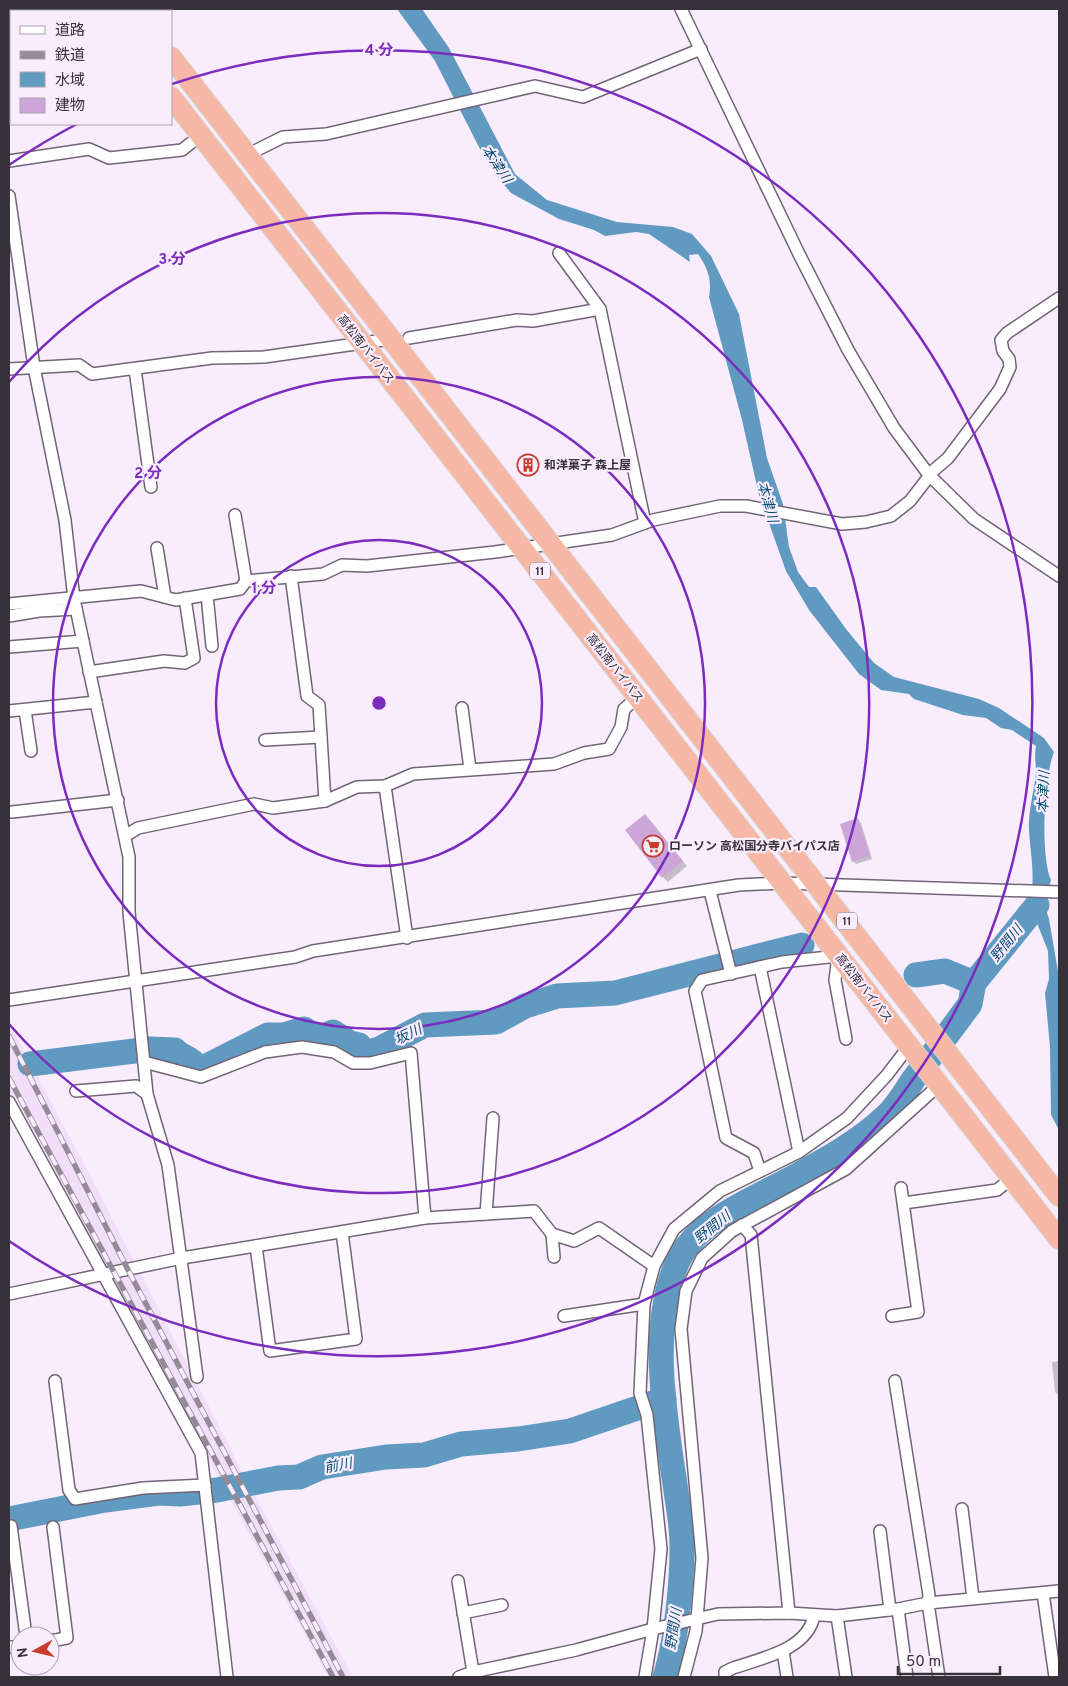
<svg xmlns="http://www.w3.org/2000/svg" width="1068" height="1686" font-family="Overpass,'Noto Sans JP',sans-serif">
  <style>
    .built { fill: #f2def8 }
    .water { fill: #619ac1 }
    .shadow { fill: #0003 }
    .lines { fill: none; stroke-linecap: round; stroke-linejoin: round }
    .river { stroke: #619ac1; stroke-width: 25 }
    .building { fill: #cda6d9 }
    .minor-casing { stroke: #716475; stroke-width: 14 }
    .trunk-casing { stroke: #d7d6d7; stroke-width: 22 }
    .minor { stroke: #fff; stroke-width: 11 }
    .trunk { stroke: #f6b8a4; stroke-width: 20 }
    .rail-casing { stroke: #948b97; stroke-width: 5.5 }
    .rail { stroke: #f9edfd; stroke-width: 4; stroke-dasharray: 11; stroke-linecap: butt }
    .ring { fill: none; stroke: #7b2cbf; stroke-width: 2.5 }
    .labels { text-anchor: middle; stroke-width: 4.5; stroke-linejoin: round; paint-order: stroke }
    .shield { fill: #f9edfd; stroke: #716a74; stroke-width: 1 }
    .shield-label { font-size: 11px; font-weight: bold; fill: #373239 }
    .street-label { font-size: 12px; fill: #373239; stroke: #f9edfd }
    .poi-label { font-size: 12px; font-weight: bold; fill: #373239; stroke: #f9edfd; text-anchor: start }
    .water-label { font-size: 14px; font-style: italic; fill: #024d73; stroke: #f9edfd }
    .centre { fill: #7b2cbf; stroke: #f9edfd; stroke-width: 2.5 }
    .ring-label { font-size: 15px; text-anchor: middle; font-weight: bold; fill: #7b2cbf; stroke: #f9edfd; stroke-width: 4.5; stroke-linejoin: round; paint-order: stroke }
  </style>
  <rect width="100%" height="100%" fill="#f9edfd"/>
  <g class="built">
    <path d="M9,1023L92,1179L246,1479L222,1484L9,1091Z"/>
    <path d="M251,1488L353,1677H328L226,1492Z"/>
  </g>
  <path class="water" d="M397,9H422L449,48L515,174L547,200L617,222L673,227L692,234L711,256L739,314L767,458L783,504L789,547L798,572L809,587H816L846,629L874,663L894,677L979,699L999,708L1044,738L1054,752C1044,777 1040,856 1051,880L1044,903L1049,919L1059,977V1130L1051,1115L1050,1047L1045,993L1049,979L1048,951L1035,918L1027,913C1037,882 1031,861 1029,830C1028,811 1034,792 1036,773C1036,763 1034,756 1036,746L1012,730L1001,728L986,718L963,715L914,699L909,694L881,690L859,674L809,610L786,571L759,495L742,420L709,297C712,279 708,269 698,254L689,255L690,262L649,234L636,232L605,236L594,230L559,219L511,193L499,179L480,149L435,61Z"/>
  <g class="shadow">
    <path d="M858,819L861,823L872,859L856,864L853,861Z"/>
    <path d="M650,821L687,866L668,882L663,877Z"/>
    <path d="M1059,1361V1396L1055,1392L1052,1362Z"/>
  </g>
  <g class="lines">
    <g class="river">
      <path d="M916,975L945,971L974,983"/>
      <path d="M30,1064L150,1049L175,1050C182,1057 191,1058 197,1066L205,1067L268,1035H284L304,1029L319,1038L333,1032L350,1043L359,1045L364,1053L379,1049L425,1025L496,1022L525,1006L557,996L615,993L802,945"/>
      <path d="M9,1519L105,1500L159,1493L180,1494L217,1490L278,1478L299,1477L322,1467L386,1457L424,1455L461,1444L518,1439L570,1431L664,1399"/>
      <path d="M665,1677C677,1639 686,1559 680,1519C670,1442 645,1337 677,1263C696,1220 756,1198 794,1177C825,1160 860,1141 886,1116C897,1106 905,1092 913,1080C932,1055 951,1030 970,1004L974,983L1037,905"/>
    </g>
  </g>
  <g class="building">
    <path d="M645,814L683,861L662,878L625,830Z"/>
    <path d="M858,818L870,856L852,862L840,824Z"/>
  </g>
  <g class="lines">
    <g class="minor-casing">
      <g id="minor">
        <path d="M681,9L799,254L848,350L894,428L929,475L974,519L1059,576"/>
        <path d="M247,155L283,137L326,134L535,86L583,97L701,49"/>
        <path d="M9,161L89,149L109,158L182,150L201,135"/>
        <path d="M9,196L34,367L65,520L74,599L129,857V912L147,1094L168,1165L197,1377"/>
        <path d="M600,309L645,523"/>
        <path d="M409,338L517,320L533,321L600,309L559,253"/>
        <path d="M9,369L79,365L92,374L212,358L264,357L391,339"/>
        <path d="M135,369L151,487"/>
        <path d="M235,515L246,581"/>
        <path d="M157,548L165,597"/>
        <path d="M291,576L307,696L319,705L325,801"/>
        <path d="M207,595L212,646"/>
        <path d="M9,604L141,591L176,600L240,589L246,581L323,574L342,565L367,566L495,552L612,535L653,520L720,506H746L842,524L866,522L891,516L910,501L934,470L948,458L1000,389L1010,367L1009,359L1003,351L1001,340L1007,333L1059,298"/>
        <path d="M9,616L39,611L76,609"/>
        <path d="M9,647L83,641"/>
        <path d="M89,672L164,661L185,663L194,658L185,598"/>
        <path d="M462,708L470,769"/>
        <path d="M25,710L31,751"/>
        <path d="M9,711L96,702"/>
        <path d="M265,740L321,737"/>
        <path d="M385,786L407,938"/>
        <path d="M12,812L118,800"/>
        <path d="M125,836L138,828L254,804L273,808L325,801L357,787L385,786L413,774L554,764L584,753L609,749L621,727L624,709L638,697"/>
        <path d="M710,891L731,974"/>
        <path d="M760,967L799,1152"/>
        <path d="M9,1000L295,957L313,951L739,885L782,883L1059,892"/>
        <path d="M144,1062L201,1077L265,1052L302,1047L334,1052L353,1063H370L411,1053L425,1218"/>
        <path d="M76,1091L136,1086L147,1094"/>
        <path d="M9,1102L201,1453L227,1677"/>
        <path d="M760,1171L754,1153L726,1138L695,991L702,980L782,962L838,956L835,980L846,1039"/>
        <path d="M904,1203L997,1190L1012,1178"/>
        <path d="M486,1214L493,1118"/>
        <path d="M742,1225L751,1235L789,1613"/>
        <path d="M552,1234L554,1257"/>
        <path d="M256,1246L270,1351L356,1339L342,1232"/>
        <path d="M654,1266L674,1229L720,1191L799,1152L847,1118L887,1075L909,1046"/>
        <path d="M9,1294L182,1258L425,1218L534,1211L552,1234L574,1241L599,1228L654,1266L644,1304L640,1393L647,1415L661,1549L653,1629L645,1677"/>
        <path d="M564,1316L644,1304"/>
        <path d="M892,1316L918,1312L901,1188"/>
        <path d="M55,1381L69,1490L75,1499L143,1488L205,1485"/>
        <path d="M895,1381L929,1595L928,1603L939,1677"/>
        <path d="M962,1509L973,1598"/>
        <path d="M11,1526L26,1636"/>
        <path d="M880,1531L890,1610"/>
        <path d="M458,1581L473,1672"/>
        <path d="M1043,1593L1055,1677"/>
        <path d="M898,1609L907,1677"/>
        <path d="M463,1613L502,1605"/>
        <path d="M837,1616L846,1677"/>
        <path d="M50,1641L67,1638L53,1527"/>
        <path d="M9,1647H20"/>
        <path d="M783,1651L787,1677"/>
        <path d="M459,1677L473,1672L576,1650L653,1629L718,1614L789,1613L837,1616L898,1609L928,1603L1059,1591"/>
        <path d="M684,1677L696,1631L702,1558L681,1329L686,1291L702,1258L732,1231L846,1169L939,1085"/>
        <path d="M725,1677V1672L733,1668C762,1658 807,1650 814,1616"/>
      </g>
    </g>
    <g class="trunk-casing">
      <g id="trunk">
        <path d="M103,9L105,11"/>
        <path d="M134,9L136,11"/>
        <path d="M171,57L1059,1196"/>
        <path d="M171,97L1059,1239"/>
      </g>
    </g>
    <use href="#minor" class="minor"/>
    <use href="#trunk" class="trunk"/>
    <g class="rail-casing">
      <g id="rail">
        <path d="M9,1036L127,1268L343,1677"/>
        <path d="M9,1078L333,1677"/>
      </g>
    </g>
    <use href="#rail" class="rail"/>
  </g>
  <g class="ring">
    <circle cx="379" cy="703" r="163"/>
    <circle cx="379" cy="703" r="326"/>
    <path d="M9 382A490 490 0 1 1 9 1024"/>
    <path d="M9 165A653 653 0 0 1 77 124M172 84A653 653 0 1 1 9 1241"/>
  </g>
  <defs>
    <g id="building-ring" transform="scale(1.125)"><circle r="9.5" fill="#f9edfd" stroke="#c83c2c" stroke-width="1.5"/><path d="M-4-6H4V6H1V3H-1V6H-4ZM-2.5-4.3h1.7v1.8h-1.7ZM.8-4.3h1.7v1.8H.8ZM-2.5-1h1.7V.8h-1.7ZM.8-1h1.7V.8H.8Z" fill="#c83c2c"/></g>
    <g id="supermarket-ring" transform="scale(1.125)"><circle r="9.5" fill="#f9edfd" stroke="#c83c2c" stroke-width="1.5"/><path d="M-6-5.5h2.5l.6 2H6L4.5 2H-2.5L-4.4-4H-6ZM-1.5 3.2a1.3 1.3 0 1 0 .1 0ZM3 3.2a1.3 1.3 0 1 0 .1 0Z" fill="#c83c2c"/></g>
  </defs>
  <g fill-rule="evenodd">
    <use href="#building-ring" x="528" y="465"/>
    <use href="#supermarket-ring" x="653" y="846"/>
  </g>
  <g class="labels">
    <g class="shield">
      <rect x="530" y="562.5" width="20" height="17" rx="4"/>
      <rect x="837" y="912.5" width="20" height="17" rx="4"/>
    </g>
    <g class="shield-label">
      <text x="540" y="575">11</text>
      <text x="847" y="925">11</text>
    </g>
    <g class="street-label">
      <text transform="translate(366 349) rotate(52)" y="4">高松南バイパス</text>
      <text transform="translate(615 668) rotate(52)" y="4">高松南バイパス</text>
      <text transform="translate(864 988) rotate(52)" y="4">高松南バイパス</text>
    </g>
    <g class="poi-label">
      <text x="544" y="469">和洋菓子 森上屋</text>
      <text x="669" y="850">ローソン 高松国分寺バイパス店</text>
    </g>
    <g class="water-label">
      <text transform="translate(497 164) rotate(56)" y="5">本津川</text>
      <text transform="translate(768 502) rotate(74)" y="5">本津川</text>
      <text transform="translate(1043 792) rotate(-87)" y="5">本津川</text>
      <text transform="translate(1006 943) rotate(-51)" y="5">野間川</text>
      <text transform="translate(408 1034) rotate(-26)" y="5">坂川</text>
      <text transform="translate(712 1227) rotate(-39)" y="5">野間川</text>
      <text transform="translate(338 1465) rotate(-11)" y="5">前川</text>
      <text transform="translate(673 1629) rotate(-81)" y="5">野間川</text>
    </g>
  </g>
  <circle cx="379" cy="703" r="8" class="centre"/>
  <g class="ring-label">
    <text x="379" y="55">4 分</text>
    <text x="172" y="264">3 分</text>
    <text x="148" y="478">2 分</text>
    <text x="264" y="593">1 分</text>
  </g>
  <rect width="1068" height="1686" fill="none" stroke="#373239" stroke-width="20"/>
  <rect x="10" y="10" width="162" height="115" fill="#f9edfd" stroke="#aba2af"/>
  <rect x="20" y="26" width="25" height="8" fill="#ffffff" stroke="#aba2af"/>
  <text x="55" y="35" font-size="15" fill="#373239">道路</text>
  <rect x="20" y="51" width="25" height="8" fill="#948b97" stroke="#aba2af"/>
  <text x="55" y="60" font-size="15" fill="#373239">鉄道</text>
  <rect x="20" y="72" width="25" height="15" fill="#619ac1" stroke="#aba2af"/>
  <text x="55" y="85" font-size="15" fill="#373239">水域</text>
  <rect x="20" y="98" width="25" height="15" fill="#cda6d9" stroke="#aba2af"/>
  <text x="55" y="110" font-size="15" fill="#373239">建物</text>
  <g transform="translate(35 1651) rotate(262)"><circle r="24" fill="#f9edfd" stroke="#aba2af"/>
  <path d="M0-4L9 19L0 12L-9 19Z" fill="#c83c2c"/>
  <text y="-8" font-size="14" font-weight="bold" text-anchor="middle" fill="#373239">N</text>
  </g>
  <path d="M898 1666v8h102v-8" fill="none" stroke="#373239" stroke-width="2.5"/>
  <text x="906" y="1666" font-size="15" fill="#373239" stroke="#f9edfd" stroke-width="4" paint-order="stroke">50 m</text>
</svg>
